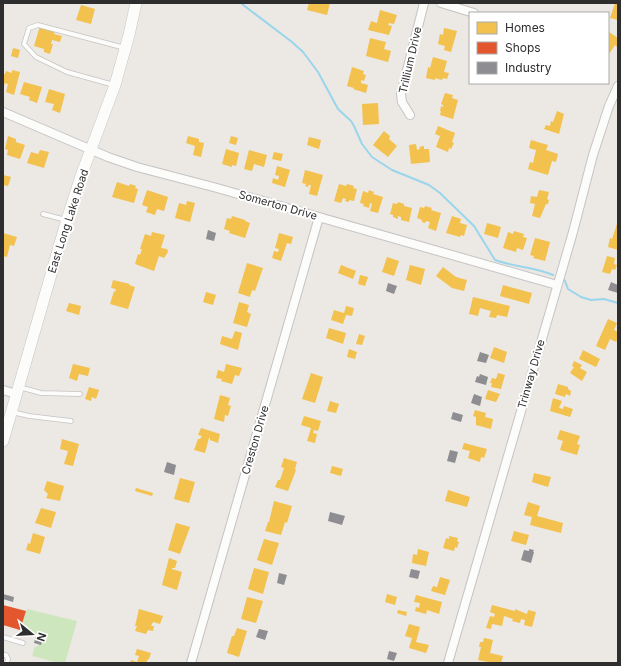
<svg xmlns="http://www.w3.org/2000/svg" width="621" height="666" font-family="Inter,sans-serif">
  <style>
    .green { fill: #cee6be }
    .homes { fill: #f2c14e }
    .shops { fill: #e4572e }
    .industry { fill: #8d8d92 }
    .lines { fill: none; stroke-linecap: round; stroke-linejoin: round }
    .stream { stroke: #99d6ec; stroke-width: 2 }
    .lane-casing { stroke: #c5c4c5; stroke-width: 5.5 }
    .street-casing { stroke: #c5c4c5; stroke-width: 10 }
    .secondary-casing { stroke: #c5c4c5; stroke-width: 12 }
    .lane { stroke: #fcfcfb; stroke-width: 4 }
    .street { stroke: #fcfcfb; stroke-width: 8 }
    .secondary { stroke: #fcfcfb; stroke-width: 11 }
    .labels { text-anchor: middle; stroke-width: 4; stroke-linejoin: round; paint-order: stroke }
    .street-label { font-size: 11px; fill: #2e2e2e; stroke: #fff }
  </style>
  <rect width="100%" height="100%" fill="#ece8e4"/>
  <path class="green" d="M27,609L77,621L65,663H58L32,656L35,646L37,647L38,644L36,634L20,630Z"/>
  <g class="homes">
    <path d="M309,3H330L327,15L307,10Z"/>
    <path d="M615,3H618V20L610,18Z"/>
    <path d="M81,5L95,9L91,24L76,20Z"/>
    <path d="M380,10L397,15L394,24L389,23L388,25L392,26L389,35L368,30L371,21L377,23Z"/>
    <path d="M40,26L55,31L54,34L62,36L60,42L52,40L51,44H53L50,54L44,52V49L34,46Z"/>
    <path d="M444,28L457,31L451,52L444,50L445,46L438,44L440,34L443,35Z"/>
    <path d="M609,32L618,38V45L617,47L615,45L609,54L608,34Z"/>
    <path d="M370,38L386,42L384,49L391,51L388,62L366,56Z"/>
    <path d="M13,48L20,50L18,58L11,56Z"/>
    <path d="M433,57L447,61L444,72L449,73L447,79L443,78L442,80L435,78V80L426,78L428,67L430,68Z"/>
    <path d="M352,67L364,71L363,74L366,75L364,81L361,80V83L368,85L366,93L353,89L354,88L347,86Z"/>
    <path d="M12,70L20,72L14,95L6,92L8,84L5,83L3,88V74H5L6,71L12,73Z"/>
    <path d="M24,82L42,87L37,103L29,100L30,97L20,94Z"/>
    <path d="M49,89L65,94L60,113L52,110L54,104L45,102Z"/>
    <path d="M445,93L453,95L452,98L458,100L453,119L440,115L441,111H440L441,106L443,107V105L441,104Z"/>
    <path d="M378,103L379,124L363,125L362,104Z"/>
    <path d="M557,111L564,114L559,134L544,129L546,125L550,126L551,121L553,122Z"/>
    <path d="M438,126L455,133L452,142L454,143L451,149L449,148L448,152L436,147L440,136L435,134Z"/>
    <path d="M384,131L390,136L389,139L397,146L388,157L373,145Z"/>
    <path d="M8,136L16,139V142L25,145L20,159L7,155L8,150L5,149Z"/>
    <path d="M188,136L199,139V142L204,143L201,157L193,155L195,146L186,143Z"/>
    <path d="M231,136L238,138L236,145L229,143Z"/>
    <path d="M309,137L321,140L319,149L307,145Z"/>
    <path d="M531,140L548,145L546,150L558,154L556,162L552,161L548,175L528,169L530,162L533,163L536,150L529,148Z"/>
    <path d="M416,144L417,150L420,149L419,147L424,146V149H429L430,162L411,164L409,145Z"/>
    <path d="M226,149L239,153L236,166L232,165V167L222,164Z"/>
    <path d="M40,150L49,152L44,168L27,163L31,152L38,154Z"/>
    <path d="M249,150L267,155L264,167L254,164L252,171L244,169Z"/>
    <path d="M274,152L283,154L281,161L272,159Z"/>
    <path d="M277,166L290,170L285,187L272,183L273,178L278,180L279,176L275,175Z"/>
    <path d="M305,170L323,175L317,196L309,194L311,185H309L308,187L305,186L306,184L302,183Z"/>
    <path d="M3,175L11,177L8,186L3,185Z"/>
    <path d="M117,182L129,186L130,184L136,186L135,188L138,189L134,203L112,197Z"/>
    <path d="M339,184L346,186L347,184L354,186L353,188L357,189L354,201L349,200V202L345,201L346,199L343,198L341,203L334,201Z"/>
    <path d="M147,190L168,197L164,211L157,209L155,215L146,212L148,207L142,205Z"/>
    <path d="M369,190L374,192L373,194L383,197L378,213L370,211L372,204L370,203L369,208L363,206L364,204L360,203L363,191L368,193Z"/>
    <path d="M539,190L549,192L547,199L549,200L548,204H546L540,218L532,216L535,204L530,203L531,196L537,197Z"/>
    <path d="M187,201L195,203L190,222L175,218L179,203L186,205Z"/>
    <path d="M398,202L404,204V206L412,208L409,222L401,220V217L398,216V219L393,217V215L390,214L393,203L397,204Z"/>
    <path d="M425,206L432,208L431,210L441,213L436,231L428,228L430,222L426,221L425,223L422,222V220L417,218L420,207L424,208Z"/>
    <path d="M232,216L245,220V221L250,223L245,238L229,233L230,231L224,229L227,218L231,219Z"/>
    <path d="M452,216L461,219L460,223L467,225L464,236L461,235L460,237L446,233Z"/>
    <path d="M618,221V250L608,247L610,238L612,239Z"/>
    <path d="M487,223L501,227L498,238L484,234Z"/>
    <path d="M514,231L524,234L523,237L527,238L523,250L517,248L516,252L503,248L508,232L513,234Z"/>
    <path d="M152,232L165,235L161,248L167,249L168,252L164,258L159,256L154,271L135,264L138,254L140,255L142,249H140L145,234L151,236Z"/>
    <path d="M3,233L17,237L14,246L10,245L7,257L3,256Z"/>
    <path d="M279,233L293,237L291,244L287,243L281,261L272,258L274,251L278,252L279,249L275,248Z"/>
    <path d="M535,238L550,242L545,261L533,258L534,256L530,255Z"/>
    <path d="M607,256L615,258L614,264L617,265L615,270L612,269L610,274L602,272Z"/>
    <path d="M387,257L399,261L394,276L382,272Z"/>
    <path d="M247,263L263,268L255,291L252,290L250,297L238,293Z"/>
    <path d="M341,265L356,271L353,279L338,273Z"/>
    <path d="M410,265L425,269L421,285L406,280Z"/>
    <path d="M443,267L456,277L467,280L464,291L452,288L436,276Z"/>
    <path d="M360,275L368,277L365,286L358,284Z"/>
    <path d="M113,280L130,284L129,285L135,287L128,309L110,304L114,291L115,292L116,289L111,288Z"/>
    <path d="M503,285L532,293L529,304L500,296Z"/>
    <path d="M206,292L216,295L213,305L203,302Z"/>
    <path d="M473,297L510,306L507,317L497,315L496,318L489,317L491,311L480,308L478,316L469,314Z"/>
    <path d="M239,302L249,305L247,312L251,314L247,327L233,323Z"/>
    <path d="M69,303L81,306L79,315L66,311Z"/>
    <path d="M346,306L354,308L352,316L346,315L343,324L331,320L334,310L344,313Z"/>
    <path d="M608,319L617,323L614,330L618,332V338L616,342L610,339L605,350L596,346Z"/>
    <path d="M329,328L346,333L343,344L326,338Z"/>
    <path d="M235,331L242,333L238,350L220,344L222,336L232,339Z"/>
    <path d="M359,334L365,336L362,345L356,344Z"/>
    <path d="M494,347L507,352L504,363L490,358Z"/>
    <path d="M349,349L357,352L355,359L347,357Z"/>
    <path d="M583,350L600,359L596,367L579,359Z"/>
    <path d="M574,361L582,365L580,368L587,372L582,381L570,373L574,367L572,366Z"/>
    <path d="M73,364L90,368L88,376L79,374L77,381L69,378Z"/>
    <path d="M226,364L242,368L239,376L235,375L232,384L221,381L222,379L216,378L218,370L224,372Z"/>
    <path d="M311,373L323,377L315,403L302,399Z"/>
    <path d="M498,373L505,375L501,389L491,387L492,383H490L492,378L496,379Z"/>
    <path d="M558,384L568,387V389L571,391L570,396L566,394L565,397L555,394Z"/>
    <path d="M89,387L99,390L96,399L92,397L91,401L85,399Z"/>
    <path d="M488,390L500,394L496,402L485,399Z"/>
    <path d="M220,395L230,398L228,405L231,406L228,416L225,415L224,422L214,419Z"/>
    <path d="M553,398L562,401L559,408L563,409L564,406L573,409L570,417L550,411Z"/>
    <path d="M330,401L339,404L336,413L327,411Z"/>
    <path d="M475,410L486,413L485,417L493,419L491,429L476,425V417L473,416Z"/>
    <path d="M304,416L321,421L318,431L314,430L313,433L317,434L315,443L307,441L311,428L301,425Z"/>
    <path d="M201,428L220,434L218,443L210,440V438H209L205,453L194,450L198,439H200L202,436L198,435Z"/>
    <path d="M560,430L580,436L577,444L580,445L577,455L560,450L563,441L557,439Z"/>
    <path d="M62,439L79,444L73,466L64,464L68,451L60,449Z"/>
    <path d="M464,443L487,449L484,458L481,457L480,462L468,458L470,451L462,449Z"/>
    <path d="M284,458L297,462L295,469L296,470L288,491L275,487L278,480H280L284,468L281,467Z"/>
    <path d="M332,466L343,469L341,476L330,473Z"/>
    <path d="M534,473L551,477L548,487L532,482Z"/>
    <path d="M180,478L195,482L189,503L174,499Z"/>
    <path d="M47,481L64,486L60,501L46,498L48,494L44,490Z"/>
    <path d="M136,488L153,493L152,496L135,491Z"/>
    <path d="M448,490L470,497L467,507L445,501Z"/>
    <path d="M274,501L292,506L287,523L285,522L281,535L265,531L268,522H269Z"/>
    <path d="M528,502L540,506L537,516L563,523L561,533L530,525L532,517L524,515Z"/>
    <path d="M41,508L56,512L51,528L35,523Z"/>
    <path d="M176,523L190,527L180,554L168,550Z"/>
    <path d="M514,531L529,535L526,545L511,541Z"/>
    <path d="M33,533L45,537L40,554L26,550L28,543L30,544Z"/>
    <path d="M449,536L458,538L457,541L459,542L457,548L455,547L454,551L443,548L446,538L449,539Z"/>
    <path d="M264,539L279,543L272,565L257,560Z"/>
    <path d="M418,549L429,552L426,566L412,563L413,554L417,555Z"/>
    <path d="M169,558L177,561L175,568H172V569L182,572L177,590L162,585Z"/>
    <path d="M254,568L269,572L263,594L248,589Z"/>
    <path d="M440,577L450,580L445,595L431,591L433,586L437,587Z"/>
    <path d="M387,594L397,597L395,605L385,602Z"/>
    <path d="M416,595L442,602L439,614L427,610L426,614L415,611L416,607L419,608L420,603L414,602Z"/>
    <path d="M247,597L263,601L256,623L241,619Z"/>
    <path d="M492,605L515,611V609L527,614L528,610L536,612L532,627L524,625L525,620L521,619L520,623L512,621L513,619L504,616L502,626L492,624L491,629L486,628L490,616L494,617L495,614L490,612Z"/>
    <path d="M139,609L163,616L160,624L153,622L151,626H154L153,631L148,630L146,634L135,631L137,626H135Z"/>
    <path d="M398,610L407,612L406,616L397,613Z"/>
    <path d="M409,624L420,627L416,642L429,645L426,653L409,648L412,638L405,636Z"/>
    <path d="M237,628L247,631L239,657L227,653L232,636H234Z"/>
    <path d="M484,638L493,640L490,653L503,656L501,663H493L478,660L481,647H479L480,642H483Z"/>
    <path d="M137,649L151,653L149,659H148L146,663H130L131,660L137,662L139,656L135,655Z"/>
  </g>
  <path class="shops" d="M3,605L26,611L20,630L3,625Z"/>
  <g class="industry">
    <path d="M208,230L216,233L214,241L206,239Z"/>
    <path d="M611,282L618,285V293L608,290Z"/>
    <path d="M388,283L397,286L394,294L386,291Z"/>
    <path d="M480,352L489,355L486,363L477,361Z"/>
    <path d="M480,374L488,377L486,385L475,382L477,376L479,377Z"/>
    <path d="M474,394L482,397L480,406L471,403Z"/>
    <path d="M453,412L463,415L461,422L451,419Z"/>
    <path d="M450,450L458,452L455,463L447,461Z"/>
    <path d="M167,462L176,465L174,475L164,472Z"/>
    <path d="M330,512L345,516L342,525L328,521Z"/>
    <path d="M529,549L534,550L533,552H534L531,563L521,560L524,550L529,551Z"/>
    <path d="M411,569L420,571L418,579L409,577Z"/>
    <path d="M279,573L287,575L284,585L277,583Z"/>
    <path d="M3,594L14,597L13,602L3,599Z"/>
    <path d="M259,629L268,631L265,640L256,637Z"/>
    <path d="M36,635L43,637L41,645L34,643Z"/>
    <path d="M389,651L397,653L394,661L387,659Z"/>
  </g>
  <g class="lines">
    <g class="stream">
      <path d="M242,4L292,42L303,52L318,72L338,109L351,121L354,126L362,144L372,157L392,170L429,185L440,193L474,226L495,260C514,267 535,267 553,275"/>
      <path d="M564,280L565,281L568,289L581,297L591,300L604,299L618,303"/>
    </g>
    <g class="lane-casing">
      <g id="lane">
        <path d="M114,85L67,72L36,57L24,44L29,28L38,25L125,48"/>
        <path d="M43,214L66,220"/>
        <path d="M19,387L41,393L80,394"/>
        <path d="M12,412L29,416L71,421"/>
        <path d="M3,637L23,643"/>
        <path d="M3,655H6L8,659L7,663"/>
      </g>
    </g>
    <g class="street-casing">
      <g id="street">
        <path d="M441,3L474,13"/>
        <path d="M3,112L108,157L137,167L217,188L557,285"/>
        <path d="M410,115L402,102L401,94L424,3"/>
        <path d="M3,390L16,394"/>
        <path d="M191,663L319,217"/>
        <path d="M448,663L573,232L593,155L609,106L618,86"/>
      </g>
    </g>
    <g class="secondary-casing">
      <path id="secondary" d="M3,441L65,226L81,176L115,85L129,35L136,3"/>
    </g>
    <use href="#lane" class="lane"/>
    <use href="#street" class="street"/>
    <use href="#secondary" class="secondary"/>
  </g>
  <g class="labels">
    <g class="street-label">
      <text transform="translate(410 60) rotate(-77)" y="4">Trillium Drive</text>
      <text transform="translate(278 205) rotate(16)" y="4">Somerton Drive</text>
      <text transform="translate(68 221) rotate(-72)" y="4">East Long Lake Road</text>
      <text transform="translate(531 374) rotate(-74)" y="4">Trinway Drive</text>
      <text transform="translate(255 440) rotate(-74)" y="4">Creston Drive</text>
    </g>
  </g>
  <rect width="621" height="666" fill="none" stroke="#2e2e2e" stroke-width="8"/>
  <rect x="469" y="12" width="140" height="72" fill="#ffffff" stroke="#ababab"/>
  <rect x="477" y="22" width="20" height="12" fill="#f2c14e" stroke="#ababab"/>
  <text x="505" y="32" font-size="12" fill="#2e2e2e">Homes</text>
  <rect x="477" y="42" width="20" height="12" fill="#e4572e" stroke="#ababab"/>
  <text x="505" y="52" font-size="12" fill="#2e2e2e">Shops</text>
  <rect x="477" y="62" width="20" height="12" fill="#8d8d92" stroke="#ababab"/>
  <text x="505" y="72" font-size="12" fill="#2e2e2e">Industry</text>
  <g transform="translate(32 634) rotate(108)" stroke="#ffffff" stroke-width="3" paint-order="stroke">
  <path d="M0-3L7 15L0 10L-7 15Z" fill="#2e2e2e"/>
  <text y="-6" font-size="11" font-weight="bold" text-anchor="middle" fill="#2e2e2e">N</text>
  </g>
</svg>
